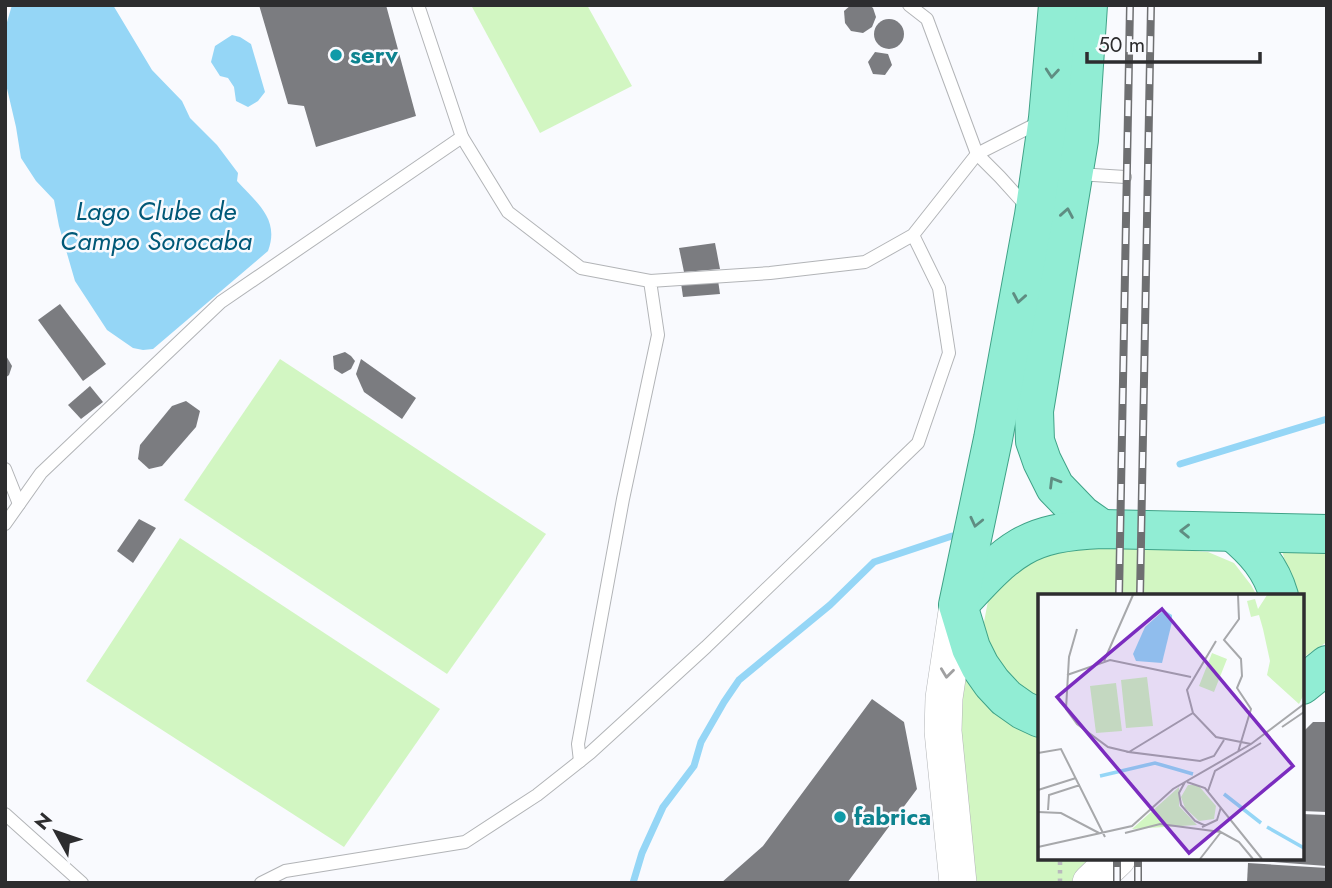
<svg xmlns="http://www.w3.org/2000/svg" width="1332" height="888" font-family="Jost,sans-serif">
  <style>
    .green { fill: #d2f6c2 }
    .water { fill: #95d6f6 }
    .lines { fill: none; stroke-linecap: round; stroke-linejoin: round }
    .stream { stroke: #95d6f6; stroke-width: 7 }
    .building { fill: #7b7c80 }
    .service-casing { stroke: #b2b4b7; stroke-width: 14 }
    .secondary-casing { stroke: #b2b4b7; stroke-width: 38 }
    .primary-casing { stroke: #3fa287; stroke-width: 40 }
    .path { stroke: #b9b9bd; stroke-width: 4.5; stroke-dasharray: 3.5 5; stroke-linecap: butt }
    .service { stroke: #fff; stroke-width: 12 }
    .secondary { stroke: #fff; stroke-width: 37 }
    .primary { stroke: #91edd4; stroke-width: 38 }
    .rail-casing { stroke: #6e6f71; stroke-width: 8 }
    .rail { stroke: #f9fafe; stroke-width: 5; stroke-dasharray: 16; stroke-linecap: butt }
    .oneway { stroke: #5f8d82 }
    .oneway2 { stroke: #a0a0a1 }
    .culture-dot { fill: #0f9aa8; stroke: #f9fafe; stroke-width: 2.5 }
    .labels { text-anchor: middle; stroke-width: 5; stroke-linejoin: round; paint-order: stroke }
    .culture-label { font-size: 24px; font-weight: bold; fill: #0d838f; stroke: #f9fafe; text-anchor: start }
    .water-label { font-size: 26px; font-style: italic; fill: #005877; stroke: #f9fafe }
    .inset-river { fill: none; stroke: #95d6f6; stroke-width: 3.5 }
    .inset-road { fill: none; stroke: #a7a8ab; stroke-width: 2 }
    .view { fill: #7b2cbf; fill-opacity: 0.15; stroke: #7b2cbf; stroke-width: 3.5 }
    .inset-edge { fill: none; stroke: #2d2d2f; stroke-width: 3.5 }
  </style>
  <rect width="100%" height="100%" fill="#f9fafe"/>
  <g class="green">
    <path d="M471,5H587L632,86L540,133Z"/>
    <path d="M280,359L546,534L447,674L184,500Z"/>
    <path d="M180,538L440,709L344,847L86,681Z"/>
    <path d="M1084,542L1208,552L1234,563L1251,585L1257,596H1040V705L1018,693L985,641L984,622L988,601L1030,557Z"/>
    <path d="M1281,548L1327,549V642L1302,658V596H1296Z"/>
    <path d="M964,666L1040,735V858H1103L1076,883H970L958,762Z"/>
  </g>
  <g class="water">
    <path d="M12,5H113L152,70L182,101L190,118L217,145L238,173L237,181C257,203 280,219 268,251L153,349L143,350L133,348L107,330L75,281L59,226L54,200L36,181L21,158L16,127L5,80V29Z"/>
    <path d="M232,35L240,37L251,44L265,92L258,101L248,107L236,101L234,87L228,78L220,76L211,62L215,46Z"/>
  </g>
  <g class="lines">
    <g class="stream">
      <path d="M1180,464L1327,419"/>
      <path d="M633,883L642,853L663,807L694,766L701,742L724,702L739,680L830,605L874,562L952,536"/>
    </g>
  </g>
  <g class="building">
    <path d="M259,5H386L416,116L316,147L304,106L288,104Z"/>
    <path d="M851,5H869L873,8L876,17L872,27L863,33L851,31L845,23L844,11Z"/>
    <circle cx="889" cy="34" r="15"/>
    <path d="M875,52L888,54L892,65L885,75L873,74L868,62Z"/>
    <path d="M715,243L720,269L684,272L679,248Z"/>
    <path d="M718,280L720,294L683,297L681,283Z"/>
    <path d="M60,304L106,364L83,381L38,320Z"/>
    <path d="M345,352L351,356L355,361L351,369L342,374L334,369L333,356Z"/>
    <path d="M5,354L12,366L9,375L5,378Z"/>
    <path d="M361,359L416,398L402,419L364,392L356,374Z"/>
    <path d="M90,386L103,402L81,419L68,405Z"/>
    <path d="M186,401L200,411L196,427L162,466L149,469L138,459L140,445L172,406Z"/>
    <path d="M139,519L156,528L133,563L117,551Z"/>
    <path d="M872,699L904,722L917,789L847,883H721L763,846Z"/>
    <path d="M1313,722H1327V812L1302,811V733Z"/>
    <path d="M1302,814L1327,815V866L1245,860V858H1302Z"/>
    <path d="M1248,863L1327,868V883H1247Z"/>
  </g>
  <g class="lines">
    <g class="service-casing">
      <g id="service">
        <path d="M418,5L462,137L508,212L581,268L650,281"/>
        <path d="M909,5L927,19L977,154L1000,177L1028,208"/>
        <path d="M1078,174L1125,177"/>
        <path d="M913,235L939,288L949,353L918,443L706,647L590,753L580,761L578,744L623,499L658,335L650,281L770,273L865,262L913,235L977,154L1042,121"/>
        <path d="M5,469L19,504"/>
        <path d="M5,524L41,473L221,302L462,137"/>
        <path d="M5,814L82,883"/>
        <path d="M261,883L285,871L465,842L537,795L580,761"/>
      </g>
    </g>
    <g class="secondary-casing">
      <g id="secondary">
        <path d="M958,605L944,698L943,731L958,883"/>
        <path d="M1091,883L1117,858"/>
      </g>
    </g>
    <g class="primary-casing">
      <g id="primary">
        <path d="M1088,5L1079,140L1034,411L1035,441L1042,461L1055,487L1082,515L1102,529"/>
        <path d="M1233,532C1255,550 1271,568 1279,596"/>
        <path d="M959,604C1009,550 1025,532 1102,529L1327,534"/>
        <path d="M1302,685L1327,665"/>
        <path d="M1040,718L1023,710L1006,698L992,683L980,666L971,648L958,605L993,439L1034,215L1048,118L1058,5"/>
      </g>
    </g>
    <path class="path" d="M1060,882V858"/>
    <use href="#service" class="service"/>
    <use href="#secondary" class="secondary"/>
    <use href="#primary" class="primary"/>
    <g class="rail-casing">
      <g id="rail">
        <path d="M1119,596L1130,5"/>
        <path d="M1140,596L1151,5"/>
        <path d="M1117,883V858"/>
        <path d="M1138,883V858"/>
      </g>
    </g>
    <use href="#rail" class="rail"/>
  </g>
  <defs><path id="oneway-chevron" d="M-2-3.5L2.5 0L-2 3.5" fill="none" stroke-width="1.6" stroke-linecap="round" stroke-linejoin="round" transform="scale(1.75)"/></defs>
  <g class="oneway">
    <use href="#oneway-chevron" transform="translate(1052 73) rotate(95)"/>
    <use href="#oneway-chevron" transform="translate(1067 213) rotate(-80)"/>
    <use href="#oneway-chevron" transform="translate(1019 298) rotate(100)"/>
    <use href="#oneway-chevron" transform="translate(1054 482) rotate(-121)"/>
    <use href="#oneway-chevron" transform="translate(976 522) rotate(103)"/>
    <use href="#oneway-chevron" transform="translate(1185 531) rotate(-179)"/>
  </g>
  <use class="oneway2" href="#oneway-chevron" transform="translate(947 673) rotate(97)"/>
  <g class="culture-dot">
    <circle cx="336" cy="55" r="7"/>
    <circle cx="840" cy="817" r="7"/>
  </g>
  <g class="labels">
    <g class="culture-label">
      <text x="350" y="63">serv</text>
      <text x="854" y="825">fabrica</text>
    </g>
    <g class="water-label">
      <text x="156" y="220">Lago Clube de<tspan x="156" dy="30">Campo Sorocaba</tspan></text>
    </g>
  </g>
  <g transform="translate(1038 594)">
    <rect width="266" height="266" fill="#f9fafe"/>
    <path d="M229,1H266V100L261,110L229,81L232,67L225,35L221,21L213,23L209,7L217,5L220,15ZM174,59L189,65L176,98L161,92ZM109,83L115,132L88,134L83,86ZM78,89L84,137L58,139L52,92ZM150,191H160L178,212L176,225L161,227L147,214L143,203ZM141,193V212L159,231L94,235Z" fill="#d2f6c2"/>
    <path d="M126,16L134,21V28L124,69L98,67L95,60L107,33Z" fill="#95d6f6"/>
    <path class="inset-river" d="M62,182L117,169L155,180M186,200L223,229M229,233L266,254"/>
    <path class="inset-road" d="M200,1L201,25L186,46L203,65L204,82L199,94L213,115L200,158M39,35L31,63L28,115L39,130L70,153L91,158M66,67L95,1M29,81L72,66L153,83M155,119L149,96L178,47M244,133L266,118M186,146L176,162L162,167L91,158L155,119L178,143L213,150M0,159L23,155L67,243M147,188L141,199L143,211L157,227L168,232M149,188L167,194L224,265M0,196L38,184M170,197L177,177L223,149M10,216L11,201L42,191M0,218L23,219L61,239M164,233L179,226L183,213M179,236L201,248L215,265M87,239L122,230L183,238M0,253L94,232L135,195L213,150L266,110M162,265L183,238"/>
    <path class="view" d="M124,15L255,172L151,259L19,103Z"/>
    <rect width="266" height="266" class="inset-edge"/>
  </g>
  <rect width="1332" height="888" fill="none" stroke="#2d2d2f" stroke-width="14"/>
  <g transform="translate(56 832) rotate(310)" stroke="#f9fafe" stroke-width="5" paint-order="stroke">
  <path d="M0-5L12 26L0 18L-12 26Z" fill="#2d2d2f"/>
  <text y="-10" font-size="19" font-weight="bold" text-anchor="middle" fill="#2d2d2f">N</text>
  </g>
  <path d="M1087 52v10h173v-10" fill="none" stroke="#2d2d2f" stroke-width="3.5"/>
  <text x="1098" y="52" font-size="21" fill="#2d2d2f" stroke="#f9fafe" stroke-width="5" paint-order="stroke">50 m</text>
</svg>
